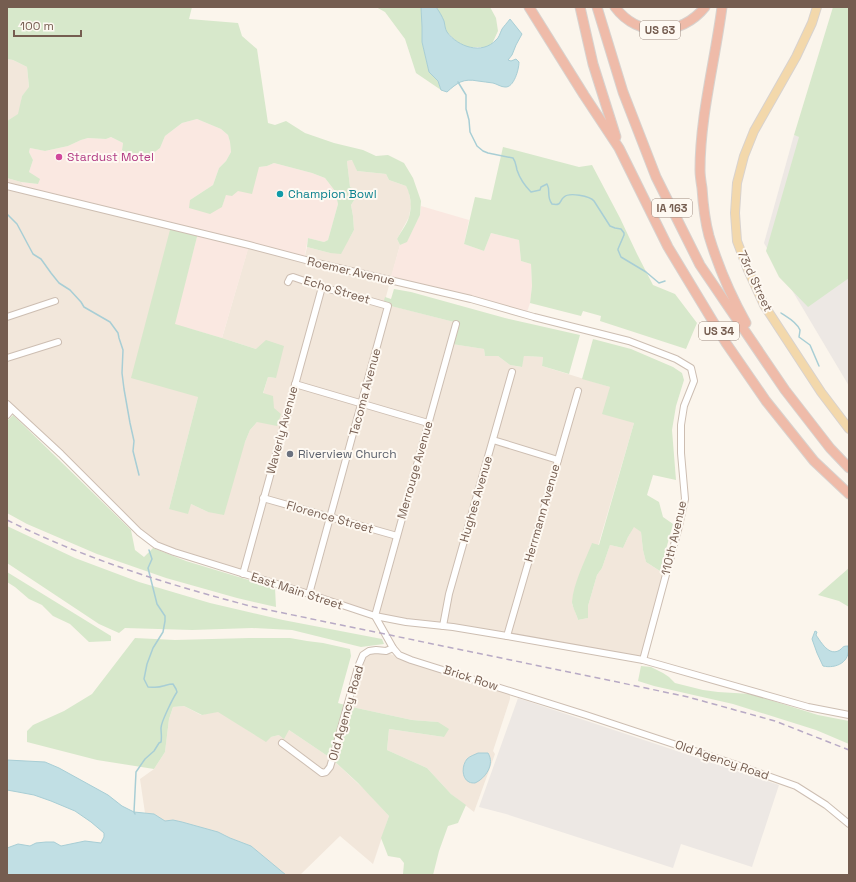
<svg xmlns="http://www.w3.org/2000/svg" width="856" height="882" font-family="'Space Grotesk',sans-serif">
  <style>
    .residential { fill: #f2e7db }
    .commercial { fill: #fae8e1 }
    .industrial { fill: #ede8e4 }
    .green { fill: #d7e8cb }
    .water { fill: #c1dfe4; stroke: #a8ced5 }
    .lines { fill: none; stroke-linecap: round; stroke-linejoin: round }
    .stream { stroke: #a8ced5; stroke-width: 1.5 }
    .minor-casing { stroke: #cdbeb2; stroke-width: 8 }
    .major-casing { stroke: #d8d2ce; stroke-width: 10 }
    .highway-casing { stroke: #d8d2ce; stroke-width: 11 }
    .minor { stroke: #fff; stroke-width: 6 }
    .major { stroke: #f3d8ab; stroke-width: 8 }
    .highway { stroke: #efbba9; stroke-width: 9 }
    .rail { stroke: #b8aac5; stroke-width: 1.5; stroke-dasharray: 6 4; stroke-linecap: butt }
    .hotel-dot { fill: #d1479c; stroke: #fef9f2; stroke-width: 1.5 }
    .culture-dot { fill: #0f9aa8; stroke: #fef9f2; stroke-width: 1.5 }
    .worship-dot { fill: #6b7280; stroke: #fef9f2; stroke-width: 1.5 }
    .labels { text-anchor: middle; stroke-width: 4; stroke-linejoin: round; paint-order: stroke }
    .shield { fill: #fef9f2; stroke: #9e8c81; stroke-width: 1 }
    .shield-label { font-size: 11px; font-weight: bold; fill: #755d50 }
    .hotel-label { font-size: 12px; fill: #b23c85; stroke: #fef9f2; text-anchor: start }
    .culture-label { font-size: 12px; fill: #0d838f; stroke: #fef9f2; text-anchor: start }
    .street-label { font-size: 12px; fill: #755d50; stroke: #fef9f2 }
    .worship-label { font-size: 12px; fill: #5b616d; stroke: #fef9f2; text-anchor: start }
  </style>
  <rect width="100%" height="100%" fill="#fbf5ec"/>
  <g class="residential">
    <path d="M7,59L13,60L27,67L29,88L22,96L19,114L7,121Z"/>
    <path d="M353,160L357,171L386,174L389,180L406,186L409,192L411,205L409,217L397,239L400,245L384,304L458,323L453,344L484,349L485,356H498L510,365L521,367L524,356L543,357L542,366L610,387L634,423L598,546L592,544L572,604L575,611L578,620L588,618V606L597,575L602,568L610,545L623,548L628,537L634,526L641,532L643,550L646,562L666,575L643,660L375,616L156,545L13,409L7,415V178L21,182L28,191L171,226L198,397L169,509L191,504L208,512L245,442L250,430L257,422L274,408L263,394L268,377L275,378L256,349L222,338L249,245L304,260L307,247L330,253L349,239L354,230L353,216L351,205L360,191L350,187L347,161Z"/>
    <path d="M371,651L384,652L510,694V699L493,751L495,754L474,812L451,794L427,768L387,750L389,729L444,737L438,722L412,720L352,707L362,667L365,659Z"/>
    <path d="M184,706L201,715L218,711L255,735L271,737L279,735L289,730L332,759L367,792L389,816L373,864L340,836L300,875H286L251,846L230,838L225,835L182,822L173,820L165,821L154,814L145,813L140,779L154,769L165,752L169,719L173,707Z"/>
  </g>
  <g class="commercial">
    <path d="M197,119L221,129L228,135L230,142L231,152L226,161L219,168L213,185L190,200L222,207L226,194L259,167L267,166L274,163L312,173L325,178L335,191L338,204L328,240L324,242L308,238L304,260L249,246L222,338L174,324L198,233L28,191L21,182L38,184L29,172L33,160L29,152L30,148L45,151L68,146L81,140L88,138L106,139L111,137L123,143L122,150L136,160L147,158L160,148L165,136L182,123Z"/>
    <path d="M421,206L469,220L464,244L484,251L491,233L519,240L521,261L531,264L532,286L530,303L526,315L390,280L400,245L407,241L420,215Z"/>
  </g>
  <g class="industrial">
    <path d="M794,135L849,152V386L764,243Z"/>
    <path d="M518,698L779,785L752,867L681,844L673,868L506,814L479,807Z"/>
  </g>
  <g class="green">
    <path d="M7,7H192L189,19L238,23L242,36L257,49L268,123L275,125L286,121L305,133L334,143L363,150L376,156L388,155L404,163L413,178L421,201L420,215L407,242L400,245L397,239C401,232 407,224 409,217C412,207 411,195 406,186L389,180L386,174L357,171L352,160L347,161L350,187L360,191L351,205L353,216L354,230L341,254L330,253L307,247L308,238L324,242L328,240L338,204L335,191L325,178L312,173L274,163L267,166L259,167L252,194L238,191L232,196L226,195L222,207L210,214L189,208L190,200L213,185L219,168L226,161L231,152L230,142L228,135L221,129L197,119L182,123L165,136L160,148L147,158L136,160L122,150L123,143L111,137L106,139L88,138L81,140L68,146L45,151L30,148L29,152L33,160L29,172L40,179L38,184L21,182L7,178V121L18,114L22,96L29,87L27,67L13,60L7,59Z"/>
    <path d="M376,7H421L422,27V42L429,72L438,81L441,90L416,73L405,39L385,12Z"/>
    <path d="M436,7H490L496,18L498,31L492,44L486,47H466L456,41L446,31L443,20Z"/>
    <path d="M833,7H849V278L808,307L779,277L766,251L799,137L794,135Z"/>
    <path d="M503,147L579,167L592,165L620,218L637,254L653,285L675,294L697,323L686,349L600,321L601,316L583,311L581,316L530,303L532,286L531,264L521,261L519,240L491,233L484,251L464,244L475,197L491,200Z"/>
    <path d="M171,226L198,233L175,324L222,338L256,349L266,340L284,346L276,378L268,377L263,393L273,396L274,408L281,414L277,426L257,422L250,430L245,442L224,515L208,512L191,504L188,514L169,509L198,397L131,378Z"/>
    <path d="M394,289L411,292L505,318L580,335L569,374L542,366L543,357L524,356L522,367L510,365L498,356H485L484,349L452,344L458,323L383,304L385,297L391,299Z"/>
    <path d="M593,339L631,349L673,367L682,373L684,380L676,406L672,430L676,480L653,475L647,495L659,502L663,517L673,524L660,571L646,562L643,550L641,532L634,527L628,537L623,548L610,545L602,568L597,575L588,606V618L578,620C577,615 572,606 572,602C573,584 585,561 592,543L599,545L634,423L602,414L610,387L582,379Z"/>
    <path d="M13,415L131,530L135,550L144,557L153,548L186,561L275,588L276,607L237,598L166,578L97,554L27,524L7,513V421Z"/>
    <path d="M7,526L75,558L139,582L210,603L283,620L382,639L384,644L361,647L292,630L252,628L192,630L125,628L119,633L99,624L7,563Z"/>
    <path d="M849,568V607L839,601L818,595Z"/>
    <path d="M7,572L111,636V641L89,642L70,624L53,616L42,605L29,599L15,587L7,582Z"/>
    <path d="M135,638L175,640L249,638H290L307,641L323,643L350,649L351,656L338,703L352,707L412,720L438,722L449,729L444,737L389,729L387,750L427,768L451,794L466,805L458,823L448,826L439,851L433,875H404L403,874L404,863L400,858L388,856L381,838L389,816L358,783L332,759L289,730L284,739L279,735L271,737L266,742L218,712L202,715L184,706L173,707L169,719L165,752L154,769L97,760L27,742V731L33,725L64,711L92,694Z"/>
    <path d="M641,666L651,667L663,673L669,677L675,683L703,690L718,692L751,694L818,715L849,721V744L816,730L733,704L654,686L638,681Z"/>
  </g>
  <g class="water">
    <path d="M421,7H436C439,11 442,16 444,21C445,25 445,29 447,32C458,47 482,55 496,40C499,38 500,33 502,29C504,26 507,23 510,19L522,34L516,45L512,55L508,60L511,61L516,59L519,62C519,69 514,88 505,87C501,87 497,84 493,83C488,82 483,82 478,81C463,78 457,83 447,92L441,90L438,81L429,72L422,42V27Z"/>
    <path d="M815,631L817,632L816,635C821,642 829,657 840,650C843,647 843,646 848,646C851,662 836,669 823,666L817,653L812,639Z"/>
    <path d="M478,753H488C495,764 486,778 475,783C473,783 471,783 469,782C461,778 462,765 467,759C470,756 474,755 478,753Z"/>
    <path d="M7,760L45,762L59,768L108,795L122,806L134,812L154,814L165,821L173,820L182,822L218,832L230,838L251,846L286,875H7V848L18,844L30,846L36,843L46,842H54L61,846L85,841L101,843L104,837V833L91,822L75,811L51,801L34,795L18,792L7,790Z"/>
  </g>
  <g class="lines">
    <g class="stream">
      <path d="M458,82L466,95V109L469,120L470,132L477,146L483,151L488,153L513,158C516,162 516,166 517,170C520,179 525,186 531,192L540,190L541,187L547,184C551,191 546,196 552,204C562,206 559,201 564,197C569,192 590,196 594,201L610,226L615,228L621,229L624,233V235L618,249V250L621,257L646,272L659,283L665,281"/>
      <path d="M7,214L17,224L33,254L41,259L51,273L59,283L70,290L81,302L84,307L110,322L118,333L119,338L123,350L122,373L124,389L130,423L134,441L133,451L139,475"/>
      <path d="M781,313C787,317 797,322 800,330C800,331 799,337 799,337L810,345L819,366"/>
      <path d="M135,814L134,812L136,772L145,759L154,751L159,743L161,742C162,737 161,733 161,728C161,722 173,698 177,692L176,689L173,684C169,684 167,685 163,686C158,688 154,687 148,687L144,679L147,664L153,648L163,632L165,621V616L157,604L148,568L152,559L149,550"/>
    </g>
    <g class="minor-casing">
      <g id="minor">
        <path d="M7,186L249,245L317,263L471,299L534,317L629,341L676,359L691,368L694,381L684,406L681,425V453L685,499L678,530L643,660"/>
        <path d="M288,282L290,278L293,277L322,287L388,306L309,594"/>
        <path d="M7,317L55,301"/>
        <path d="M7,358L58,342"/>
        <path d="M295,384L428,423"/>
        <path d="M7,404L61,454L139,532L156,545L174,552L309,594L375,616L406,622L453,627L507,636L643,660L808,707L849,715"/>
        <path d="M7,415L12,409"/>
        <path d="M493,440L558,460"/>
        <path d="M263,498L397,536"/>
        <path d="M243,574L322,287"/>
        <path d="M375,616L393,648L399,655L411,660L586,715L734,764L796,786L826,805L849,824"/>
        <path d="M375,616L456,324"/>
        <path d="M443,626L449,594L512,372"/>
        <path d="M507,636L578,391"/>
        <path d="M282,743L322,773L326,772L330,767L333,757L358,667L363,655L369,651L376,650L386,651L393,648"/>
      </g>
    </g>
    <g class="major-casing">
      <path id="major" d="M817,7L812,23L796,57L754,131L744,156L737,183L735,213L737,241L748,270L764,305L821,392L849,429"/>
    </g>
    <g class="highway-casing">
      <g id="highway">
        <path d="M529,7L584,95L619,148L668,247L726,343L766,401L814,461L849,494"/>
        <path d="M580,7L593,64L616,137"/>
        <path d="M597,7L623,92L656,177L700,265L785,390L830,448L849,468"/>
        <path d="M615,7C638,38 681,37 705,7"/>
        <path d="M722,7C715,61 700,116 700,170C700,176 701,182 702,188C703,204 705,221 709,236C718,266 731,296 746,323"/>
      </g>
    </g>
    <use href="#minor" class="minor"/>
    <use href="#major" class="major"/>
    <use href="#highway" class="highway"/>
    <path class="rail" d="M7,520C85,559 169,585 254,607L622,683L688,697L775,721L849,750"/>
  </g>
  <circle class="hotel-dot" cx="59" cy="157" r="4"/>
  <circle class="culture-dot" cx="280" cy="194" r="4"/>
  <circle class="worship-dot" cx="290" cy="454" r="4"/>
  <g class="labels">
    <g class="shield">
      <rect x="640" y="21" width="40" height="18" rx="3"/>
      <rect x="652" y="199" width="40" height="18" rx="3"/>
      <rect x="699" y="322" width="40" height="18" rx="3"/>
    </g>
    <g class="shield-label">
      <text x="660" y="34">US 63</text>
      <text x="672" y="212">IA 163</text>
      <text x="719" y="335">US 34</text>
    </g>
    <g class="hotel-label">
      <text x="67" y="161">Stardust Motel</text>
    </g>
    <g class="culture-label">
      <text x="288" y="198">Champion Bowl</text>
    </g>
    <g class="street-label">
      <text transform="translate(351 271) rotate(13)" y="4">Roemer Avenue</text>
      <text transform="translate(755 281) rotate(65)" y="4">73rd Street</text>
      <text transform="translate(337 290) rotate(17)" y="4">Echo Street</text>
      <text transform="translate(365 392) rotate(-75)" y="4">Tacoma Avenue</text>
      <text transform="translate(282 430) rotate(-75)" y="4">Waverly Avenue</text>
      <text transform="translate(415 470) rotate(-74)" y="4">Merrouge Avenue</text>
      <text transform="translate(476 499) rotate(-74)" y="4">Hughes Avenue</text>
      <text transform="translate(542 513) rotate(-74)" y="4">Herrmann Avenue</text>
      <text transform="translate(330 517) rotate(16)" y="4">Florence Street</text>
      <text transform="translate(674 538) rotate(-77)" y="4">110th Avenue</text>
      <text transform="translate(297 591) rotate(18)" y="4">East Main Street</text>
      <text transform="translate(471 678) rotate(18)" y="4">Brick Row</text>
      <text transform="translate(346 713) rotate(-74)" y="4">Old Agency Road</text>
      <text transform="translate(722 760) rotate(19)" y="4">Old Agency Road</text>
    </g>
    <g class="worship-label">
      <text x="298" y="458">Riverview Church</text>
    </g>
  </g>
  <rect width="856" height="882" fill="none" stroke="#755d50" stroke-width="16"/>
  <path d="M14 30v6h67v-6" fill="none" stroke="#755d50" stroke-width="2"/>
  <text x="20" y="30" font-size="12" fill="#755d50" stroke="#fef9f2" stroke-width="3" paint-order="stroke">100 m</text>
</svg>
